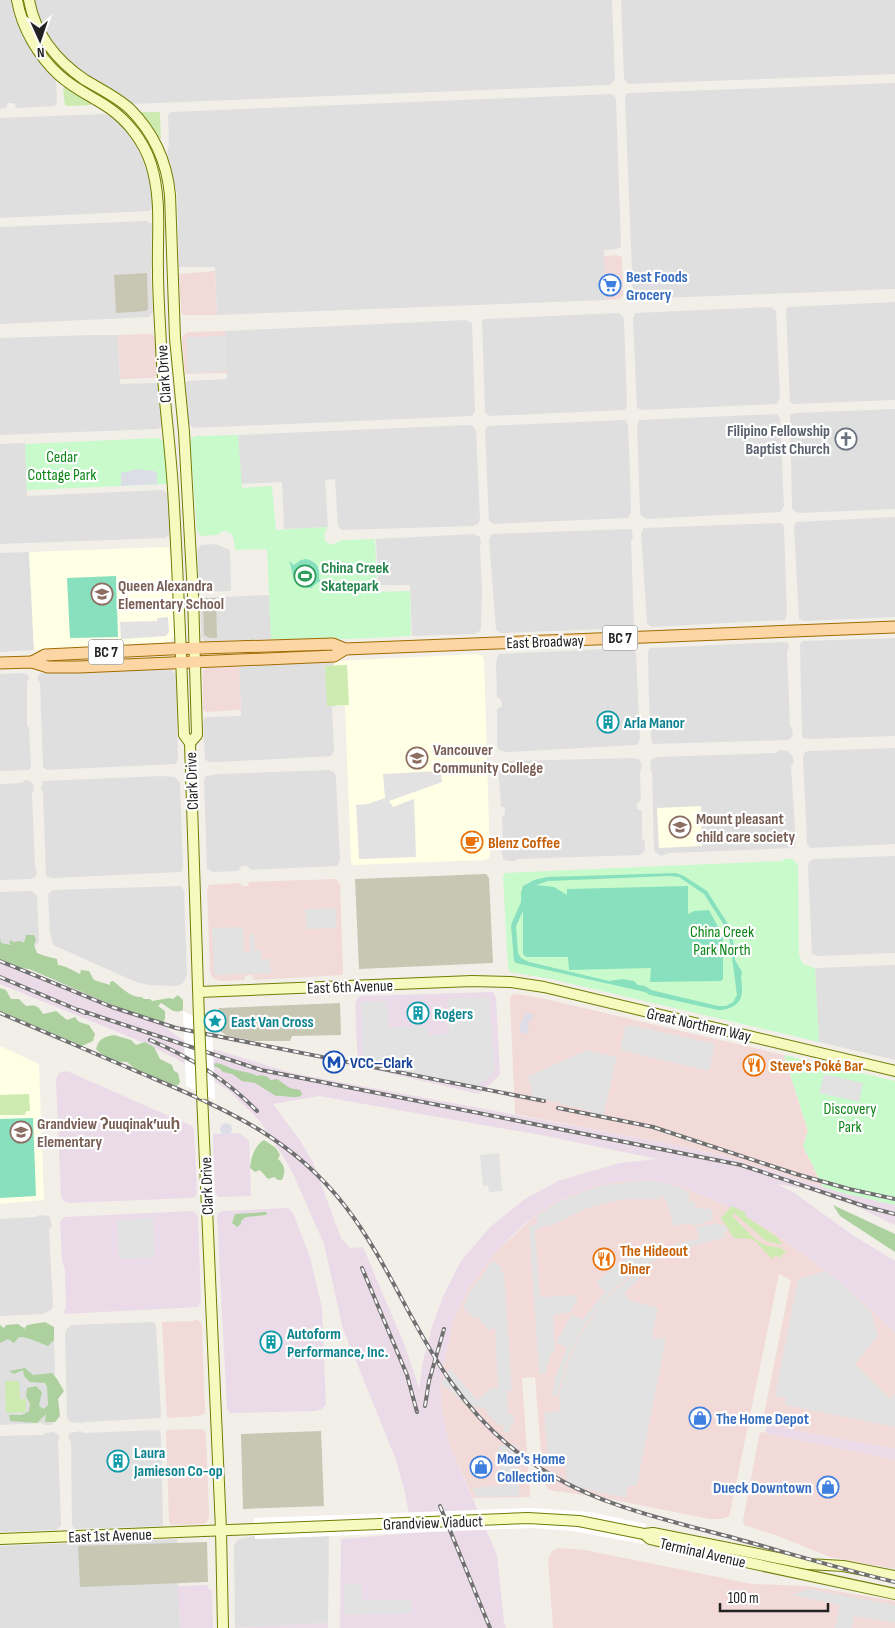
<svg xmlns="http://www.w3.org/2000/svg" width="895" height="1628" font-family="'Sofia Sans Condensed',sans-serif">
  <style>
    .residential { fill: #e0dfdf }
    .commercial { fill: #f2dad9 }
    .industrial { fill: #ebdbe8; fill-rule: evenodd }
    .education { fill: #ffffe5 }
    .construction { fill: #c7c7b4 }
    .grass { fill: #cdebb0 }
    .forest { fill: #add19e }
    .park { fill: #c8facc }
    .pitch { fill: #88e0be; fill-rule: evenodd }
    .parking { fill: #e2e2e2 }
    .plaza { fill: #dddde8 }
    .pier { fill: #fff }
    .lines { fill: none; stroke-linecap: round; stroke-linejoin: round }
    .secondary-casing { stroke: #707d05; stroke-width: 12 }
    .primary-casing { stroke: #a06b00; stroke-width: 13 }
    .secondary { stroke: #f7fabf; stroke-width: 10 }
    .primary { stroke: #fcd6a4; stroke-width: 11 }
    .rail-casing { stroke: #707070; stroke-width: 4 }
    .rail { stroke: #fff; stroke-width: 2; stroke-dasharray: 5.5; stroke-linecap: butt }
    .secondary-bridge-casing { stroke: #707d05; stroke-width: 12; stroke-linecap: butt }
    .secondary-bridge { stroke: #f7fabf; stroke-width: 10 }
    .labels { text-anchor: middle; stroke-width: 4.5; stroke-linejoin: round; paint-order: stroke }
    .shield { fill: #fff; stroke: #646464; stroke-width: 1 }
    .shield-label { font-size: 15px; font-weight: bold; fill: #222 }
    .shop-label { font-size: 16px; font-weight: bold; fill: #366cbe; stroke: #fff; text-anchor: start }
    .street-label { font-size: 16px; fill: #222; stroke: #fff }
    .worship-label { font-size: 16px; font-weight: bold; fill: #5b616d; stroke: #fff; text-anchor: end }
    .park-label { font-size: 16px; fill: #0c8416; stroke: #fff }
    .leisure-label { font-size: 16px; font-weight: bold; fill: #27864d; stroke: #fff; text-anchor: start }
    .education-label { font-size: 16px; font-weight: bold; fill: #785e54; stroke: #fff; text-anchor: start }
    .culture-label { font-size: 16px; font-weight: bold; fill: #0d838f; stroke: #fff; text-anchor: start }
    .food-label { font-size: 16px; font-weight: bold; fill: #c56008; stroke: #fff; text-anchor: start }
    .transit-label { font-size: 16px; font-weight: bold; fill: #164399; stroke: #fff; text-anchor: start }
  </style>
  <rect width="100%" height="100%" fill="#f2efe9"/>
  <g class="residential">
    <path d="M0,0H12L17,18L27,42L41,64L56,79L57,102L55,106L17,108L14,103H8L6,108L0,109Z"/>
    <path d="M33,0H612L615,80L610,85L131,104L79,71L54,46L45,32Z"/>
    <path d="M621,0H895V74L628,84L624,79Z"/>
    <path d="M895,83V289L637,299L633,296L625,98L626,94L630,93Z"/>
    <path d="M610,94L614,95L616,99L621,247L616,249L604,250L606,300L217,315L215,267H179L177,193L167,153L169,144L168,115L171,112Z"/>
    <path d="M105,114L113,117L125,128L145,157L151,183L152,206L150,211L0,218V118Z"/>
    <path d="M146,221L151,223L152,227L151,276L153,312L149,317L0,324V227Z"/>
    <path d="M895,302V400L794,404L790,402L786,309L789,307Z"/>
    <path d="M771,307L776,311L780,398L777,404L642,410L637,408L633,318L635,313Z"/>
    <path d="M619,313L623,317L624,320L627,405L625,410L490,416L485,413L482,320L486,319Z"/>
    <path d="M466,320L472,323L475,411L472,416L194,428L189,424L185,383L188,381L227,379L225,331Z"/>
    <path d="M91,335H118L120,384L156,383L159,384L162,427L157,429L0,435V338Z"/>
    <path d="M895,409V509L799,513L794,511L792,507L790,415L795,413Z"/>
    <path d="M777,414L780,418L784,506L780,512L647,519L641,516L640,512L637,425L639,420Z"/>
    <path d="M625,420L628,425L630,474L631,512L628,518L494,524L489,521L485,431L487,426Z"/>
    <path d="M469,425L473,426L476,431L480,520L478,524L473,526L342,530L338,526L335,479L325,480L328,527L284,529L282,482L241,484L238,435Z"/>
    <path d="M25,443L27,496L163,490L168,495L170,535L164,538L0,544V444Z"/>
    <path d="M895,517V617L804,621L799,619L794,527L796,522Z"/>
    <path d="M781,523L784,527L787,615L785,620L652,627L647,624L641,533L644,528Z"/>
    <path d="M629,529L632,530L633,538L631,540L634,626L631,628L501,633L496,630L489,539L492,534Z"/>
    <path d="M474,534L480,537L481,543L480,546L482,589L481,630L475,634L412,636L410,585H378L376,539Z"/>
    <path d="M216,544L230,550L231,591L201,592L199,589L197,550L201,545Z"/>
    <path d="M29,552L34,650L0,652V553Z"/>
    <path d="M269,595L271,639L210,641H205L202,638L201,636L200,601L202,598Z"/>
    <path d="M895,638V736L808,739L803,738L802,734L800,644L803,641Z"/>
    <path d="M783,642L788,643L789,647L787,651L790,726L792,728L793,735L789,740L653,744L651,740L649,700L648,652L650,648Z"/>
    <path d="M630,648L634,649L636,654L640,739L637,745L506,752L499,750L497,745V709L502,706L501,700L497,697L496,665L497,657L499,654Z"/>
    <path d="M334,661L336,706L332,707L334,751L331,756L220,762H210L205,760L203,720L206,717L241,716L239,667Z"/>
    <path d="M169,669L172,670L176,675L178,759L176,764L47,770L43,767L40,683L37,678L40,673Z"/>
    <path d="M24,673L28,675L29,679L27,682V725L29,728L31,767L29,770L0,771V674Z"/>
    <path d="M895,748V844L810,848L807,844L803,758L805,752L808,751Z"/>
    <path d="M780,750L788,751L793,757L794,763L791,766L796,843L794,848L669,853L661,856L654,851L652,772L650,769L651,760L657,757L776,753Z"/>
    <path d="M632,758L639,759L642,765L640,773L641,800L637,804V809L642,811V838L645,842V850L643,853L640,855L517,859L516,861H507L503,859L501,849L503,846L502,817L505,814V808L501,806L498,769L501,763L506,761Z"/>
    <path d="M329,770L334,772L336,777L340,860L337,866L251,870L247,866H242L238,871L213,872L207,869L204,780L206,776L220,774Z"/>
    <path d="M161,776L175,777L180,783L183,867L181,872L52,878L46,876L43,793L41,788L43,781Z"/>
    <path d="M26,780L30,781L33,784L34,790L32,793L35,867L37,874L34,878L30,879L0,880V784L22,783Z"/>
    <path d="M895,856V953L819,956L812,954L808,864L810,861L813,859Z"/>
    <path d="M179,886L182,887L184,891L187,975L184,982L182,984L176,986L148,985L136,982L53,945L50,932L48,896L49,893L53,890Z"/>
    <path d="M31,891L35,893L37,897L39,942L35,946L0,944V892Z"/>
    <path d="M895,965V1060L819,1042L815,968Z"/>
    <path d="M39,1215L49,1216L51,1221L52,1226L49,1230L53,1306L51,1310L43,1314L0,1316V1219L37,1217Z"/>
    <path d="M154,1322L156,1326L161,1414L160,1418L85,1422L83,1423L70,1422L67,1418L65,1333L67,1329L71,1325Z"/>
    <path d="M49,1326L54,1330L56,1421L51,1425H44L42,1423L0,1425V1328Z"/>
    <path d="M159,1430L161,1434L163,1526L74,1529L72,1525L71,1442L68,1437L69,1433L81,1431L83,1433Z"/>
    <path d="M53,1432L58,1434L60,1438L58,1440L61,1526L56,1530L0,1532V1436L43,1435L46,1433Z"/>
    <path d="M255,1536L256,1539L329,1536L328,1623L235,1628L234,1547L235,1543L239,1539Z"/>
    <path d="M177,1539L180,1628H0V1546Z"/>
  </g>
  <g class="commercial">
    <path d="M616,255L622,257L623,295L620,299L606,300L604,256Z"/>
    <path d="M215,271L217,315H184L181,312L179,274Z"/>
    <path d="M225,331L227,373L185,374L182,339L183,335L188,332Z"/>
    <path d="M148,334L153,335L156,338L158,375L153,378L120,379L118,335Z"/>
    <path d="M239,667L241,710L206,712L203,710V671L208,668Z"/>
    <path d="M336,879L340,885L343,973L342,975L254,980L252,975L245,976L244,980L221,981L216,980L212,977L210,972L207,890L209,885L239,883L243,886H248L249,882Z"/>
    <path d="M517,994L541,998L784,1055L808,1131L803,1146L823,1187L720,1155L666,1143L515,1114L510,999L512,995Z"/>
    <path d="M651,1180L680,1186L732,1208L776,1234L846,1286L895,1333V1449L762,1424L791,1280L779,1274L730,1513L728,1517L721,1519H710L599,1497L555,1491L548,1489L543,1478L535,1377L522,1378L530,1497L473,1498L449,1444L442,1412L440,1384L453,1321L469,1288L494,1253L542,1210L569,1196L598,1185L623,1181Z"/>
    <path d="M195,1319L200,1321L202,1325L205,1413L199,1416L167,1418L162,1322L194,1321Z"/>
    <path d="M199,1429L204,1430L206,1434L209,1518L206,1523L202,1524L171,1525L169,1521L166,1433L167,1430Z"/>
    <path d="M760,1432L895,1459V1569L830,1557L775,1535L744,1525L743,1520Z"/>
    <path d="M559,1548L585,1550L752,1584L807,1586L895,1601V1628H553L548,1560L552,1551Z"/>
  </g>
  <g class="industrial">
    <path d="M0,959L160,1023L181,1039L292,1073L666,1143L720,1155L843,1193L895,1205V1225L851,1204L801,1188L776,1184L793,1192L854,1236L895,1261V1333L852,1292L819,1266L776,1234L732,1208L680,1186L651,1180L623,1181L598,1185L568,1196L542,1210L519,1229L494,1253L469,1288L453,1321L440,1384L442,1412L449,1444L497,1555L504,1622L506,1628H340L341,1539L412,1533L405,1492L396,1460L343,1329L324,1244L294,1176L283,1156L259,1120L228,1090L175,1058L137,1040L0,984ZM319,1096L546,1136L657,1159L619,1163L558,1181L525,1199L490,1227L461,1261L442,1299L432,1327L423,1361L419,1388L405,1346L363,1247L350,1248L341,1238L313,1162L299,1139L273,1104Z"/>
    <path d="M493,992L496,998L500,1075L479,1094L358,1066L355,1003L357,999L360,996Z"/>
    <path d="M67,1071L192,1126L194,1130L197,1193L195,1197L190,1198L69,1203L63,1201L61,1196L56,1079L59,1073Z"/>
    <path d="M239,1133L249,1141L251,1196L219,1197L215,1193L213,1134Z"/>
    <path d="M288,1208L293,1213L310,1257L322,1308L326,1405L322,1409L316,1411L230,1413L227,1409L217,1214L223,1211Z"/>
    <path d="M192,1211L195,1212L198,1217L201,1301L198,1307L65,1314L64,1310L66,1309L65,1270L62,1261L60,1222L64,1217Z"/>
    <path d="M767,1425L895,1449V1460L765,1433Z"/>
    <path d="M208,1585V1588L212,1591L213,1628H180L178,1586Z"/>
    <path d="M328,1623V1628H235Z"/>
  </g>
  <g class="education">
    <path d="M165,547L169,548L171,552L174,636L171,642L34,650L29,552Z"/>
    <path d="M477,654L482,656L484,660L490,857L485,860L354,865L351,862L345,706H336L334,661Z"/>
    <path d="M701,806L702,846L659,848L657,808Z"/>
    <path d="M0,1046L39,1064L44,1200L0,1204Z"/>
  </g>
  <g class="construction">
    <path d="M147,273L148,309L146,311L116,313L114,275Z"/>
    <path d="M203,598H216L217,638H210L204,635Z"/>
    <path d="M486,874L489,878L493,963L359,969L355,879Z"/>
    <path d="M340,1003L341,1035L292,1036L290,1041H254L228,1036L218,1030V1010L219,1008Z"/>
    <path d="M321,1431L324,1506L243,1509L241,1434Z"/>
    <path d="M207,1542L208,1582L80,1587L78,1546Z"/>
  </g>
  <g class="grass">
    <path d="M65,86L91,102V105L70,106L65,105L63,88Z"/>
    <path d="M142,112H160L161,140L142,114Z"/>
    <path d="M347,665L349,705L327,706L325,666Z"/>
    <path d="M29,1094L30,1111H26L25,1115H0V1095Z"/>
    <path d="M732,1206L746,1213L745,1216L777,1237L782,1245L766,1241L734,1213L732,1216C742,1225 751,1237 763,1244C771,1248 779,1245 786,1252L779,1258L776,1255L772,1259L753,1239L734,1238L721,1218Z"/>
    <path d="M5,1381H19L20,1399H26V1412L6,1413Z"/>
  </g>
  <g class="forest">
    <path d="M26,935H34L36,939L34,945L37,953C45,956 49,957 57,959L58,965C64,965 74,971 80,974L81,970L89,971L94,980L110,985V982L113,981C122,988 131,998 142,997L144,999H150L152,1001L169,998L173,999L178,995L183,1000V1010C173,1015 169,1007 161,1003L158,1006L165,1011V1019L163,1023H160L105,1002L29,969L21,968L0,959V938L1,943L11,945L9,942L10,940L14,942L20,941L24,943Z"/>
    <path d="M0,988L6,990L11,999H19L26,1006C35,1005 38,1005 43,1014L56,1011L67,1020L75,1017L79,1022L89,1025L95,1034L93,1041L82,1046L0,1011Z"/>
    <path d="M114,1035L131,1040L136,1045L145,1042L154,1047L160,1059L172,1065L174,1071L178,1073L180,1082L178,1085L176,1086L135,1069L127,1062C117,1063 102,1056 96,1049C99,1038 104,1037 114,1035Z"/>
    <path d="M216,1063C224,1064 229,1068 236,1070C244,1072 250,1072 257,1076C263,1074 267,1076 271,1080L277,1079L290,1088L300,1090L302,1094L301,1096C291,1099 285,1095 276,1096L255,1083L242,1081L232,1074L223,1072L219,1068L215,1067L214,1064Z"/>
    <path d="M264,1140L276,1148L280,1155L278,1159C285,1165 286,1171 282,1180H278L274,1177L268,1179L260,1170L255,1172L250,1168C251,1158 254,1146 264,1140Z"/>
    <path d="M833,1205L895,1234V1252L840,1216Z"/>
    <path d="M266,1212L267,1213L266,1215L246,1217L241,1221V1224L237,1227L232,1223L235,1214Z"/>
    <path d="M45,1322L54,1327V1340L48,1346C39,1343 29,1337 19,1337L14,1343L8,1339L0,1343V1325L4,1328L6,1325L18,1324L25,1329L27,1325Z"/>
    <path d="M25,1368L33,1375L52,1373L57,1379L64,1391L58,1399L60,1416L55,1422H45L46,1414L37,1423L10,1421L9,1415H22L29,1411L30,1404L26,1396L27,1388L36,1386L42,1392L39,1406L44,1409L48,1405L47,1387L45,1383L30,1382L24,1376L23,1370L14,1374L9,1371Z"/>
  </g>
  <g class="park">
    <path d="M238,435L242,488L271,486L272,488L276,530L328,527C324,532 323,536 326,542L332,545L341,540L375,539L377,592L410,591L411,636L351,639H271L267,549L235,550C234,540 235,532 223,531L217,535L201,536L197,531L190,440L195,436Z"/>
    <path d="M158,438L162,440L164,444L168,484L27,490L25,444Z"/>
    <path d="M784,859H792L798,865L799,955L803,964L815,968L819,1042L551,979L511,972L508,969L503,876L505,873L782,861Z"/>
    <path d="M784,1055L895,1081V1205L843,1193L823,1187L803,1146L808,1131Z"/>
  </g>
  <g class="pitch">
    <path d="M306,559C318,562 320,568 319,579L328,586L318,582L311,588C289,586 295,575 289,561L294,565L301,560Z"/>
    <path d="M116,576L118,637L70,638L67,578Z"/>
    <path d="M676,873L684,876L707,891L728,924L733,941L735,960L742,972C740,978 742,982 742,988C743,1004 731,1010 718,1010L650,995L645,992L516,963L514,961L511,925L521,902V892L523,886L534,880L548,877ZM669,876L679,877L704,894L724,925L730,942L737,995L733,1002L726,1006H718L651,990L645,986L638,985L634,981L623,979L609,981L529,962L521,958L518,953L516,926L523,911V954L526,957H568L569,970L651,968L650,982L721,981L723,979V936L709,910L694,911L688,914V886L567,889V895L554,887L536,885L548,881Z"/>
    <path d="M33,1118L36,1196L0,1198V1119Z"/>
  </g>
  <g class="parking">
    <path d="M226,336L227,371L187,373V337Z"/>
    <path d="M168,617L169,632L166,636L121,639L120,622L157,621V618Z"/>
    <path d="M441,771L442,782L389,801L393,807L414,799L416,857L359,859L356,805L368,804L385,798L383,774Z"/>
    <path d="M336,908V928L306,929L305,909Z"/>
    <path d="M243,927L244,952H250V934H254L255,950H261V959H270L271,973L216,975L214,973L212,928Z"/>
    <path d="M489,997L495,1071L476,1087L374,1065L375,1060L363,1058L361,1002L387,1001L388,1027L428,1026V1035L449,1034L448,999Z"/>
    <path d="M630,1025L715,1044L709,1071L620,1050L625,1028Z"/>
    <path d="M587,1050L617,1057L603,1116L590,1113V1111L531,1096L532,1090L527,1077Z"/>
    <path d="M824,1074L863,1083L859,1102L819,1093Z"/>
    <path d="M499,1153L502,1191L489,1192L488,1186H483L480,1155Z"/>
    <path d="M638,1181H654L679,1187L689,1193V1201H694L697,1211L698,1208L703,1207L704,1210L709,1207L713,1212L712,1215L714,1219L694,1226L690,1223L674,1226L665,1198L660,1195L659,1199H623L587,1208L549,1227L547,1224L535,1231L540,1297L577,1295V1300L570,1312L553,1315L555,1349L554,1353L551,1354L545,1374H539L529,1226L534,1225L538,1221L536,1216L562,1200L600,1186Z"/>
    <path d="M153,1218L155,1258L119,1259L117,1220Z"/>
    <path d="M717,1223L719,1226L723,1224L728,1230L724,1232L726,1237L682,1249L657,1259L634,1272L615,1288L595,1311L583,1327L568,1358L557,1396L552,1395L555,1377L567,1348L556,1342L572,1314L582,1320L605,1292L596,1282L615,1266L644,1246L649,1257L680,1243L699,1238L696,1227Z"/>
    <path d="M493,1260L502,1268L500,1272H504L512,1391H507L508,1414H513L514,1425L510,1426V1432H504L503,1424L500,1426L485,1411L487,1407L481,1408L464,1403L441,1383L450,1368L477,1400L493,1387L497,1389L498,1388L495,1327L489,1331L477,1317L475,1319L463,1308L470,1292Z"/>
    <path d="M825,1271L843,1285L871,1312L878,1336L855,1364L890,1399L895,1394V1427L785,1405L786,1398L775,1396L798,1279Z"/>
    <path d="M637,1273L640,1278L624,1293L631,1301L658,1308L652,1337L666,1339L637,1485L628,1487L626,1498L576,1487L567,1481L565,1462L548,1459L544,1413L560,1411L559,1394L569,1360L580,1335L598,1308L620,1286Z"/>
    <path d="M516,1444L518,1478L515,1479V1482H519V1496L476,1497L472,1488L506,1485L505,1470L501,1471L498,1446Z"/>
    <path d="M361,1583L362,1601L411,1599L412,1613L344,1615V1584Z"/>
    <path d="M808,1589L895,1605V1623L854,1616L852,1628H835L840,1605L792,1595Z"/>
  </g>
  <g class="plaza">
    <path d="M137,469L154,471L157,474V484L121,486V473Z"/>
    <path d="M526,1013L533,1014L532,1020H529L528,1034L519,1032L522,1018H524Z"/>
    <circle cx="226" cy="1129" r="6"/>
  </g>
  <g class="pier">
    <path d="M183,1011L212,1026L215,1100L186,1086Z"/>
    <path d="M532,1508L590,1512L646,1524L643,1544L572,1531L532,1528L255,1539L254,1518Z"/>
  </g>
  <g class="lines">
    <g class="secondary-casing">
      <g id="secondary">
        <path d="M17,0C22,28 38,56 59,75C74,89 93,97 109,108C128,121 144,142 151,164C162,199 157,235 158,271C158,296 160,321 161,346C163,394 170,441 173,489C178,571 181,653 184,735L190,743L199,1019"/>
        <path d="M29,0C35,34 57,61 85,80C100,89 117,97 130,109C154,133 167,162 170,195L175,338L184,432L193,595L197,735L190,743"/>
        <path d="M199,992L472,981L511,982L544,987L895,1071"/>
        <path d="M202,1094L221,1530L223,1628"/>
        <path d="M644,1534L650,1539L741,1561L895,1594"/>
        <path d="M644,1534L653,1533L808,1564L843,1566L895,1576"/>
        <path d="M0,1539L255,1529"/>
      </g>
    </g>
    <g class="primary-casing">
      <g id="primary">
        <path d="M32,662L45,655L170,649L333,644L345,649L895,627"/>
        <path d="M0,663L32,662L48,667H79L334,656L345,649"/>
      </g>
    </g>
    <use href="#secondary" class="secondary"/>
    <use href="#primary" class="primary"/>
    <g class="rail-casing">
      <g id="rail">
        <path d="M0,961L112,1007L176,1028L544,1101"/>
        <path d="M0,977L85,1013"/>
        <path d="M79,1010L261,1070L741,1165L867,1207L895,1214"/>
        <path d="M0,1013C48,1033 95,1054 143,1074C222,1108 290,1135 345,1206C387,1260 411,1326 451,1382C472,1412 498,1439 528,1460C589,1504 663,1519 734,1538C788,1553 841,1569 895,1582"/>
        <path d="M150,1040C190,1057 227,1080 257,1111"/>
        <path d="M558,1108L653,1127L796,1174L849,1189L895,1199"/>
        <path d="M362,1268L407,1375L417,1412"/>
        <path d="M425,1406L429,1381L444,1329"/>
        <path d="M440,1506L490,1628"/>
      </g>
    </g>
    <use href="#rail" class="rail"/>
    <g class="secondary-bridge-casing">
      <g id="secondary-bridge">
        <path d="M199,1019L202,1094"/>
        <path d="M255,1529L528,1518L579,1521L644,1534"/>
      </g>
    </g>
    <use href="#secondary-bridge" class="secondary-bridge"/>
  </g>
  <defs>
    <g id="supermarket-ring" transform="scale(1.125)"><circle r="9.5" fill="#fff" stroke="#3f7fe0" stroke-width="1.5"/><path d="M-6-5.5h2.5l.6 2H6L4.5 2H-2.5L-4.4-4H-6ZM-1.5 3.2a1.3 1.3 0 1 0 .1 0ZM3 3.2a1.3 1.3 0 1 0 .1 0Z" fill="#3f7fe0"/></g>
    <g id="church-ring" transform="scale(1.125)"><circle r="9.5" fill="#fff" stroke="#6b7280" stroke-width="1.5"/><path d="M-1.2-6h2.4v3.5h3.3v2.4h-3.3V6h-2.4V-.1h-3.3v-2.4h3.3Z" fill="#6b7280"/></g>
    <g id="stadium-ring" transform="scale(1.125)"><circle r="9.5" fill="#fff" stroke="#2e9e5b" stroke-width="1.5"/><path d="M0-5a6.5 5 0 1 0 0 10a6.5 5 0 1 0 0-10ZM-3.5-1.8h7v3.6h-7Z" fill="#2e9e5b"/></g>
    <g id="school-ring" transform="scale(1.125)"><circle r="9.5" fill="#fff" stroke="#8d6e63" stroke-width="1.5"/><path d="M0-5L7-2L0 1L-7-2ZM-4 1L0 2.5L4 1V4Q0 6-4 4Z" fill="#8d6e63"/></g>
    <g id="building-ring" transform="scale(1.125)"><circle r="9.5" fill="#fff" stroke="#0f9aa8" stroke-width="1.5"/><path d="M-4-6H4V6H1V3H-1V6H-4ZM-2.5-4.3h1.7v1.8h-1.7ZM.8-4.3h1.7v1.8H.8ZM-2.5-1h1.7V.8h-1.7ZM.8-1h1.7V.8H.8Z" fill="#0f9aa8"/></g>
    <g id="university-ring" transform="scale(1.125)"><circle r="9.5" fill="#fff" stroke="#8d6e63" stroke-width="1.5"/><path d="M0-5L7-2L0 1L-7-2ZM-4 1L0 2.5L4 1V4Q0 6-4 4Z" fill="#8d6e63"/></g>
    <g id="cafe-ring" transform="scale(1.125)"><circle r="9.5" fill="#fff" stroke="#e8710a" stroke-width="1.5"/><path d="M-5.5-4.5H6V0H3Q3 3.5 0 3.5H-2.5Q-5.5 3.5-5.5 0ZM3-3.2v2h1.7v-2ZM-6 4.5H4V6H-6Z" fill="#e8710a"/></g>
    <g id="sight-ring" transform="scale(1.125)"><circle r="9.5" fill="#fff" stroke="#0f9aa8" stroke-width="1.5"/><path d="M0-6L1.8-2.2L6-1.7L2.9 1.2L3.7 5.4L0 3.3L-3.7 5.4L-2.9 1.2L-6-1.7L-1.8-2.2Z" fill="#0f9aa8"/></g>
    <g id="metro-ring" transform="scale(1.125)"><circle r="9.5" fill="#fff" stroke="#1a4fb4" stroke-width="1.5"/><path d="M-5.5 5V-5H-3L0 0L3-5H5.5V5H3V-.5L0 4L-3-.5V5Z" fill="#1a4fb4"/></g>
    <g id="restaurant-ring" transform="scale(1.125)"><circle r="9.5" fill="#fff" stroke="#e8710a" stroke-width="1.5"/><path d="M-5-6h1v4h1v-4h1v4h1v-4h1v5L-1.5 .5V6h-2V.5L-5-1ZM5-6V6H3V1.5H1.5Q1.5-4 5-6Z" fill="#e8710a"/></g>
    <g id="shop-ring" transform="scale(1.125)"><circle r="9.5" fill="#fff" stroke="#3f7fe0" stroke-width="1.5"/><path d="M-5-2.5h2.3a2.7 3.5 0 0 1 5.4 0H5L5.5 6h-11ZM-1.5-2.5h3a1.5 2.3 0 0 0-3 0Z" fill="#3f7fe0"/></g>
  </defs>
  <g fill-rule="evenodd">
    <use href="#supermarket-ring" x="610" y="285"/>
    <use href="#church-ring" x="846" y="439"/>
    <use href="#stadium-ring" x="305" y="576"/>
    <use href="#school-ring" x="102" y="594"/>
    <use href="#building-ring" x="608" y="722"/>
    <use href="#university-ring" x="417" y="758"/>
    <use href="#school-ring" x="680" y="827"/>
    <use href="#cafe-ring" x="472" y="842"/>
    <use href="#building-ring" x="418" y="1013"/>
    <use href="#sight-ring" x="215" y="1021"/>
    <use href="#metro-ring" x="334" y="1062"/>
    <use href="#restaurant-ring" x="754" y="1065"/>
    <use href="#school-ring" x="21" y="1132"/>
    <use href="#restaurant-ring" x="604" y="1259"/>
    <use href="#building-ring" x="271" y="1342"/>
    <use href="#shop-ring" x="700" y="1418"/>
    <use href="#building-ring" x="118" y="1461"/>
    <use href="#shop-ring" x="481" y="1467"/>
    <use href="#shop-ring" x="828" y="1487"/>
  </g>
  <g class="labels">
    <g class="shield">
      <rect x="602.5" y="625.5" width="35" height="25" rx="4"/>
      <rect x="88.5" y="639.5" width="35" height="25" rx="4"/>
    </g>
    <g class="shield-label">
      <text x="620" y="643">BC 7</text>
      <text x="106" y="657">BC 7</text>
    </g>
    <g class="shop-label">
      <text x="626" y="282">Best Foods<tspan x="626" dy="18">Grocery</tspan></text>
      <text x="716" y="1424">The Home Depot</text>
      <text x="497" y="1464">Moe's Home<tspan x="497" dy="18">Collection</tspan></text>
      <text x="812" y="1493" text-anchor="end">Dueck Downtown</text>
    </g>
    <g class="street-label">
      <text transform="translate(163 374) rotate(-94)" y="6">Clark Drive</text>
      <text transform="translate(545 641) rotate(-2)" y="6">East Broadway</text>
      <text transform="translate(191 781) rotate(-92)" y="6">Clark Drive</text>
      <text transform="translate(350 986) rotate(-2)" y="6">East 6th Avenue</text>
      <text transform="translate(699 1024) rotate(13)" y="6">Great Northern Way</text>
      <text transform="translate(206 1186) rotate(-92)" y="6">Clark Drive</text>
      <text transform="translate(433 1522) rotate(-2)" y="6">Grandview Viaduct</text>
      <text transform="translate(110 1535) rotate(-2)" y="6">East 1st Avenue</text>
      <text transform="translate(703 1552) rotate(13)" y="6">Terminal Avenue</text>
    </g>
    <g class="worship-label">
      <text x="830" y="436">Filipino Fellowship<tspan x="830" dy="18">Baptist Church</tspan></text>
    </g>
    <g class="park-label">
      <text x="62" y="462">Cedar<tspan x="62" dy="18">Cottage Park</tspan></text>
      <text x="722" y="937">China Creek<tspan x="722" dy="18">Park North</tspan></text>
      <text x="850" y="1114">Discovery<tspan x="850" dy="18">Park</tspan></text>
    </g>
    <g class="leisure-label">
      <text x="321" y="573">China Creek<tspan x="321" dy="18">Skatepark</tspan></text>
    </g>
    <g class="education-label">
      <text x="118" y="591">Queen Alexandra<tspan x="118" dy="18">Elementary School</tspan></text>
      <text x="433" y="755">Vancouver<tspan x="433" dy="18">Community College</tspan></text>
      <text x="696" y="824">Mount pleasant<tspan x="696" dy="18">child care society</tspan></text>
      <text x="37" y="1129">Grandview ʔuuqinak’uuḥ<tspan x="37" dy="18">Elementary</tspan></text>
    </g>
    <g class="culture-label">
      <text x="624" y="728">Arla Manor</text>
      <text x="434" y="1019">Rogers</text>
      <text x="231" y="1027">East Van Cross</text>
      <text x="287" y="1339">Autoform<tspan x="287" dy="18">Performance, Inc.</tspan></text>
      <text x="134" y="1458">Laura<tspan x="134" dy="18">Jamieson Co-op</tspan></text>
    </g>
    <g class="food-label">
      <text x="488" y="848">Blenz Coffee</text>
      <text x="770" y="1071">Steve's Poké Bar</text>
      <text x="620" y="1256">The Hideout<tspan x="620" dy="18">Diner</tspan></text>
    </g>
    <g class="transit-label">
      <text x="350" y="1068">VCC–Clark</text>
    </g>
  </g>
  <g transform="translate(40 40) rotate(177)" stroke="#ffffff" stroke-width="4" paint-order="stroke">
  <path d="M0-4L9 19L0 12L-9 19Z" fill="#222222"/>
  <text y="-8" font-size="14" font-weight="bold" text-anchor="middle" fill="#222222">N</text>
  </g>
  <path d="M720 1603v8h108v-8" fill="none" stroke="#222222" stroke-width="2.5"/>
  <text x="728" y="1603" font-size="15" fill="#222222" stroke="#ffffff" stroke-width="4" paint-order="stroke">100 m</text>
</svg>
